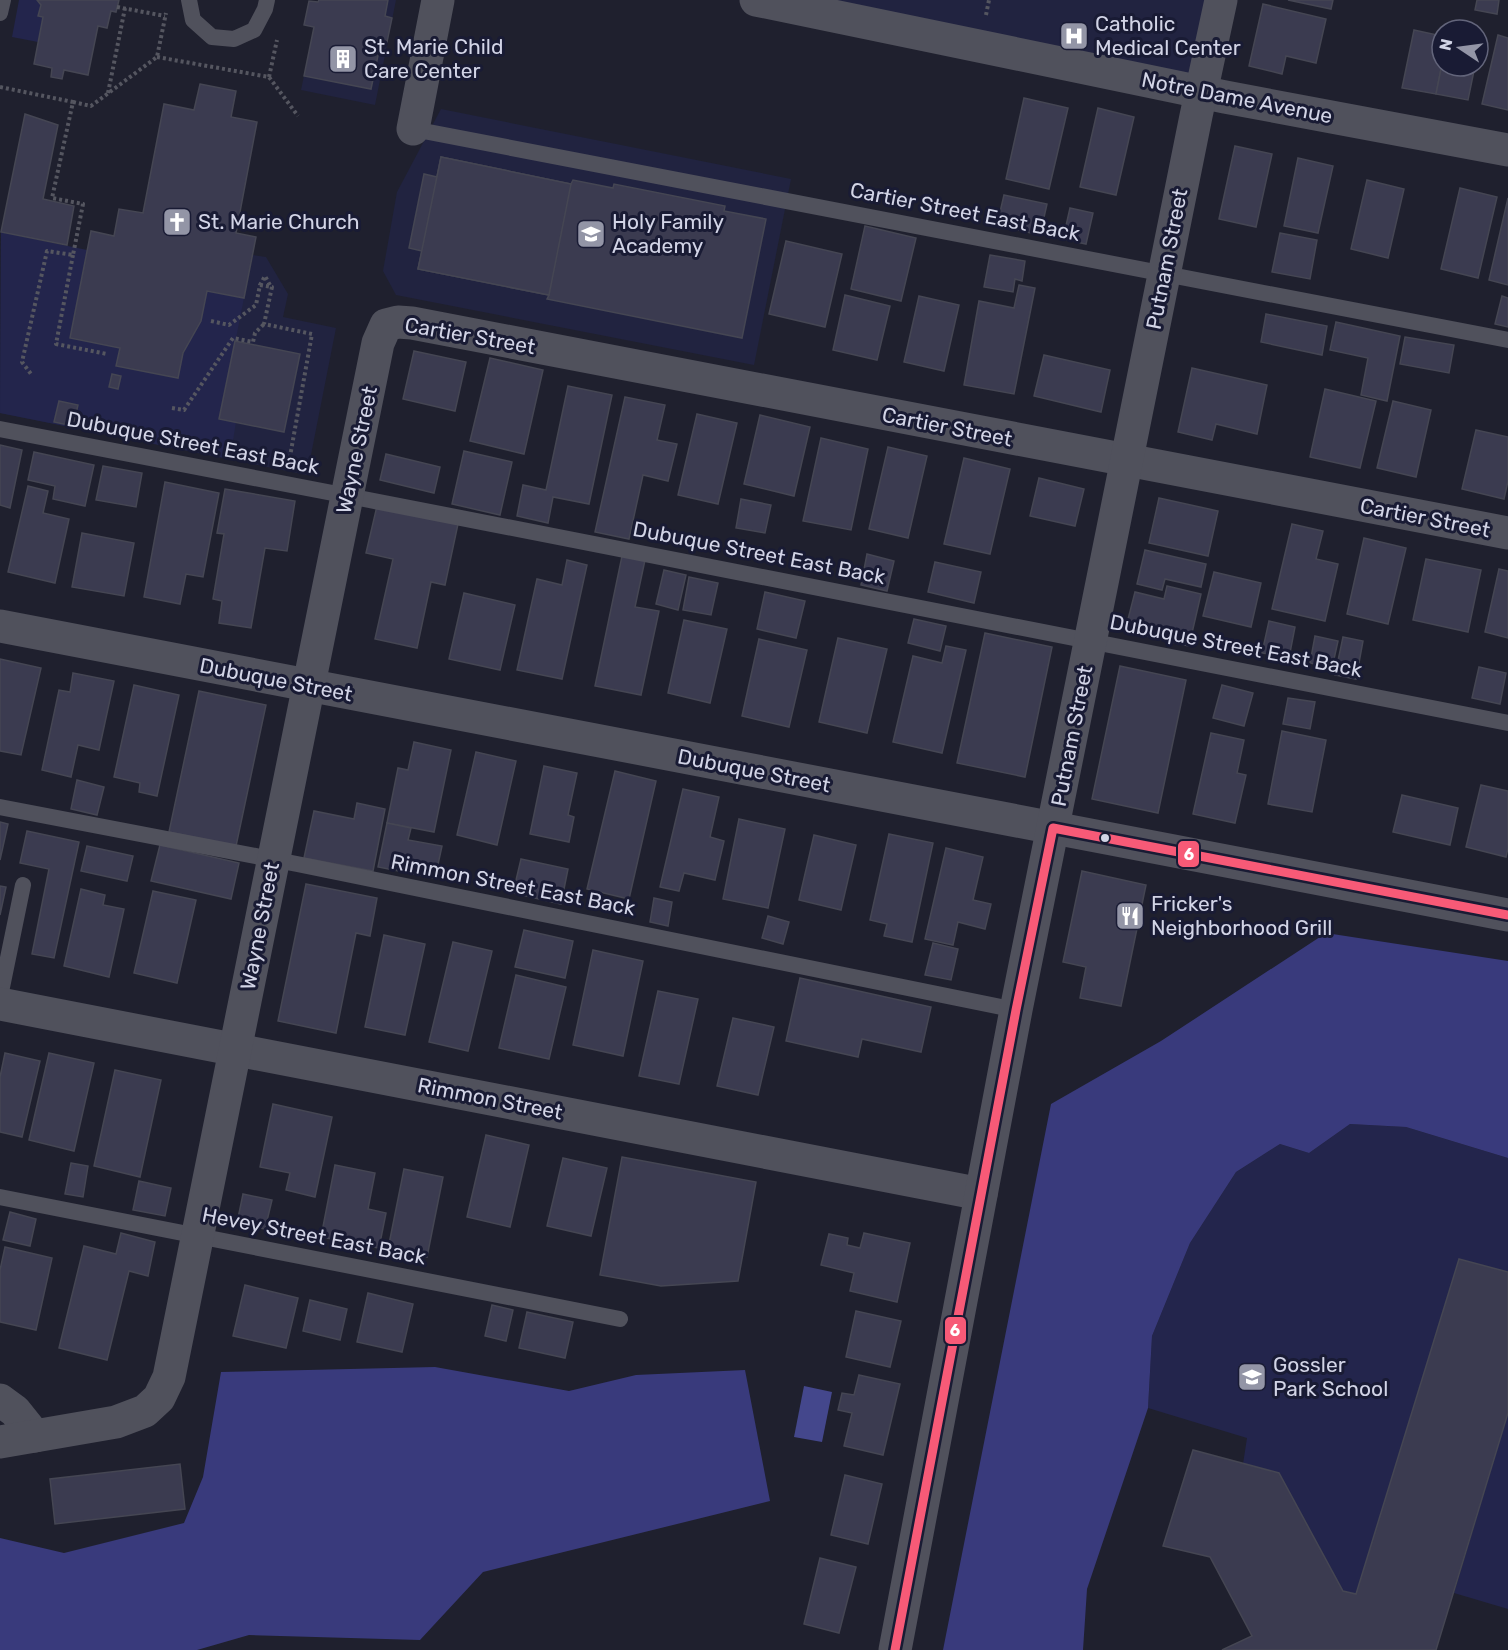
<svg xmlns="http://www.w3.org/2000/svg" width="1508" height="1650" font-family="Rubik,sans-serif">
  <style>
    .built { fill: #212340 }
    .green { fill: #23254c }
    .forest { fill: #393a7c }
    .water { fill: #44478c }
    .building { fill: #3b3b50; stroke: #454653; stroke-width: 1.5 }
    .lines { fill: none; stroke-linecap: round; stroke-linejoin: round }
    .path { stroke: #555660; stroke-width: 4; stroke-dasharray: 3 3; stroke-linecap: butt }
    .service { stroke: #50515c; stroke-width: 16 }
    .minor { stroke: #50515c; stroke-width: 33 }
    .bus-1-casing { stroke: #191b34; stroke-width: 14 }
    .bus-1 { stroke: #f75a77; stroke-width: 9 }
    .bus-dot { fill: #d2d4e6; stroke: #191b34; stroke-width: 2 }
    .labels { text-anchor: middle; stroke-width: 6; stroke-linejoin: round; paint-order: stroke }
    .poi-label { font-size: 21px; fill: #d2d4e6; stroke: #191b34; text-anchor: start }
    .street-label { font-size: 21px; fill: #d2d4e6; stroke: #191b34 }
    .line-badge { stroke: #191b34; stroke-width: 2 }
    .badge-label { font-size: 16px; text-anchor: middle; font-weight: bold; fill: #fff }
  </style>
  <rect width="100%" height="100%" fill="#1f202e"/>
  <g class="built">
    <path d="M319,0H396L375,105L301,90L314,28L304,25L309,1L318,2Z"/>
    <path d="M757,0H1221L1202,91Z"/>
    <path d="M441,109L791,179L754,365L396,295L383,271L397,192Z"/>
    <path d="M1,232L117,366L178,378L183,353L201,321L207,291L244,298L253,255L266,257L288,294L283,317L336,328L307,475L0,413Z"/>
  </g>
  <g class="green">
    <path d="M19,0H37L41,5L38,16L43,17L38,42L12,37Z"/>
    <path d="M1,232L87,250L120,348L117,366L178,378L183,353L201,321L207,291L244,298L220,419L236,422L230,459L0,413Z"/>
    <path d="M1350,1124L1406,1127L1508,1158V1272L1459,1260L1356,1594L1343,1591L1279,1474L1243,1464L1247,1438L1148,1408L1152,1336L1190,1243L1236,1172L1280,1144L1309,1153Z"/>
    <path d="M1508,1413V1609L1454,1593Z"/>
  </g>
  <g class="forest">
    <path d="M1326,933L1508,961V1158L1406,1127L1350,1124L1309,1153L1280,1144L1236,1172L1190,1243L1152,1336L1148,1408L1087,1589L1083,1650H943L1051,1104L1161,1041Z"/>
    <path d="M435,1367L569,1391L636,1375L745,1370L770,1501L483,1572L420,1640L249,1635L197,1650H0V1538L64,1553L184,1523L203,1477L221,1372Z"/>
  </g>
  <path class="water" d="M804,1386L832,1392L822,1442L794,1437Z"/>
  <g class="building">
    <path d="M37,0H119L116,12L111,11L107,28L98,26L88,75L64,70L62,79L51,77L52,68L34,64L43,17L38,16L41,5Z"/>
    <path d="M319,0H388L385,16L392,18L387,42L381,41L371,89L304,76L314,27L304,25L309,1L318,2Z"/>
    <path d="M1288,0H1333L1331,9Z"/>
    <path d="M1477,0H1499L1497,14L1475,10Z"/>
    <path d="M1263,4L1326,19L1316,63L1286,56L1282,74L1249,66Z"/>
    <path d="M1414,30L1442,36V64L1436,94L1402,88Z"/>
    <path d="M1498,35L1508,38V110L1482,104Z"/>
    <path d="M1442,64V66H1475L1468,100L1436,94Z"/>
    <path d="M200,84L236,91L231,117L257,122L236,233L256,237L244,298L207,291L201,321L183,353L178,378L116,366L120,348L70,338L91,231L114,236L119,209L143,213L164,104L194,110Z"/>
    <path d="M1024,98L1068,108L1049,189L1006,179Z"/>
    <path d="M1098,108L1134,117L1116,195L1080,187Z"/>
    <path d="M25,114L58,125L43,199L74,206L67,245L1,232Z"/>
    <path d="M1235,146L1272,154L1256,227L1219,219Z"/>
    <path d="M441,157L571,184L573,180L613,188L614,184L725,206L724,211L766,219L742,338L547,299L549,295L418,269L422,251L409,248L424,174L437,177Z"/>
    <path d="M441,157L571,184L549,295L418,269Z"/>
    <path d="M1298,158L1333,166L1318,233L1284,226Z"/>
    <path d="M1367,180L1404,189L1388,258L1351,249Z"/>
    <path d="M1460,188L1497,197L1478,278L1441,269Z"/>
    <path d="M1004,195L1047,204L1040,235L997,225Z"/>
    <path d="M1508,198V285L1489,280Z"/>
    <path d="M1070,208L1093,213L1086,244L1063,239Z"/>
    <path d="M865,226L916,238L901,301L851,289Z"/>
    <path d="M1280,233L1317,240L1310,279L1272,272Z"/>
    <path d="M786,241L842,254L825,327L769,314Z"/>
    <path d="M990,255L1025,261L1022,281L1015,279L1013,292L984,287Z"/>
    <path d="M1019,285L1035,288L1014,394L964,385L979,301L1014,308Z"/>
    <path d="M845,295L890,306L877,360L833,350Z"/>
    <path d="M919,296L959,305L944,371L904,362Z"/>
    <path d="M1502,296L1508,298V327L1495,324Z"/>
    <path d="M1266,314L1327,326L1322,355L1261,342Z"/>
    <path d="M1336,322L1400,336L1387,401L1361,395L1368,358L1330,350Z"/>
    <path d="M1405,337L1454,345L1449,373L1400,364Z"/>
    <path d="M235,341L300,354L284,432L219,419Z"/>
    <path d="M414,351L466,362L455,411L403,399Z"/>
    <path d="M1044,355L1110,370L1101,412L1034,396Z"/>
    <path d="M490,358L543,370L524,454L470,441Z"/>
    <path d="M1192,368L1267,385L1257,434L1216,424L1212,440L1178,432Z"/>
    <path d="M112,374L121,376L118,389L109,387Z"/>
    <path d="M568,386L612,395L589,504L553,497L548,523L517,516L523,485L546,490Z"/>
    <path d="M1325,389L1376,401L1360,468L1310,457Z"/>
    <path d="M625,397L665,405L657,440L677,444L668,481L643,475L629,539L595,532Z"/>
    <path d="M59,401L78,405L73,426L54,422Z"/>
    <path d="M1393,401L1431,410L1416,477L1377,468Z"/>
    <path d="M697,414L737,423L718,504L678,495Z"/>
    <path d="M760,415L810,427L794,496L744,484Z"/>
    <path d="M1476,430L1508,437V481L1504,499L1462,489Z"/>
    <path d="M821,438L868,449L851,530L803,521Z"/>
    <path d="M0,445L22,450L10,508L0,505Z"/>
    <path d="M888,447L927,456L908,538L869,529Z"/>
    <path d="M464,451L512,462L500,515L452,504Z"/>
    <path d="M34,452L94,465L85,506L53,499L55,486L28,480Z"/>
    <path d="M386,454L440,467L434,493L380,480Z"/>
    <path d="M964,458L1010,469L990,554L944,544Z"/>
    <path d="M103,466L142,473L136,507L96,500Z"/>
    <path d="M1039,478L1084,489L1075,526L1030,516Z"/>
    <path d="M165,482L219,493L203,577L186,574L180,604L144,597Z"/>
    <path d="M28,486L48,491L43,513L69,519L55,583L8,572Z"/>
    <path d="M225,489L295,501L287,551L265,548L251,628L219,623L222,601L213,599L224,534L217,533Z"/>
    <path d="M1159,498L1218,511L1208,556L1149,543Z"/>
    <path d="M741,499L771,505L765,533L736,528Z"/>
    <path d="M377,506L458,524L445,585L431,582L417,648L375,639L393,559L366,553Z"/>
    <path d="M1292,524L1323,531L1316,559L1338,564L1325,621L1272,609Z"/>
    <path d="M82,533L134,543L124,596L72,587Z"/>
    <path d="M1364,538L1406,548L1388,624L1347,614Z"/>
    <path d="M1145,550L1206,564L1201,587L1165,579L1162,590L1137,584Z"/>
    <path d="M867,554L894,561L887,591L861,585Z"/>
    <path d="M622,556L645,560L635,607L659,611L641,695L595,686Z"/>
    <path d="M1426,559L1481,570L1468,632L1413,620Z"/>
    <path d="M567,560L587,565L562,679L517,670L537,579L562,585Z"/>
    <path d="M935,562L981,572L974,603L928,592Z"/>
    <path d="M1499,569L1508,571V638L1485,632Z"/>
    <path d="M664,570L686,575L678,610L656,604Z"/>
    <path d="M1214,572L1261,583L1251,627L1203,616Z"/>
    <path d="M689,577L718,583L711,615L683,610Z"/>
    <path d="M1167,586L1201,594L1189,646L1125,631L1135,592L1164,599Z"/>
    <path d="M765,592L805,601L796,638L757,629Z"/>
    <path d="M464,593L515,605L500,670L449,659Z"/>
    <path d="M914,619L946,626L940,651L908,643Z"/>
    <path d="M684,620L727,629L710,703L668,693Z"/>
    <path d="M1269,621L1295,627L1289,658L1262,653Z"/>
    <path d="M985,633L1052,647L1025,777L957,763Z"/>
    <path d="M1315,636L1338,641L1332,668L1310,663Z"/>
    <path d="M1343,637L1363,641L1356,679L1335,675Z"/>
    <path d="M838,638L887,649L867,733L819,722Z"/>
    <path d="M759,639L807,650L789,727L742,716Z"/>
    <path d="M946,646L966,650L942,753L893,742L913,656L942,663Z"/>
    <path d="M0,659L41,668L21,755L0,751Z"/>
    <path d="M1120,666L1186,680L1158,813L1092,799Z"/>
    <path d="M1479,667L1506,673L1500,704L1472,698Z"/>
    <path d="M73,673L114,681L99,750L78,745L71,777L42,770L59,690L70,692Z"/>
    <path d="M134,685L179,695L157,796L139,792L140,783L114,777Z"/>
    <path d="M1222,685L1253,693L1244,726L1213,718Z"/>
    <path d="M199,691L266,705L236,846L169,832Z"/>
    <path d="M1288,698L1315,702L1310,729L1283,724Z"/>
    <path d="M1282,731L1326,740L1312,812L1268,804Z"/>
    <path d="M1211,733L1244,740L1237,773L1246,775L1235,823L1193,814Z"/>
    <path d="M414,742L451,750L434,832L387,823L398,768L408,770Z"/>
    <path d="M476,752L516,761L497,845L457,835Z"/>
    <path d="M544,766L577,773L568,815L574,817L569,842L530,834Z"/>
    <path d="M615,771L656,781L629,899L587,889Z"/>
    <path d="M77,780L104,787L97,815L71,809Z"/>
    <path d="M1481,785L1508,791V848L1506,857L1466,847Z"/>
    <path d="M683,789L719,797L710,837L724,841L715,880L684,873L679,891L660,887Z"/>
    <path d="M1402,795L1458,808L1450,845L1393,832Z"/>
    <path d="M357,803L385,809L373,871L304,858L314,811L354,819Z"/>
    <path d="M739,819L785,829L768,908L723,899Z"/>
    <path d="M0,822L8,824L0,860Z"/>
    <path d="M387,823L411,828L408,840L442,846L435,878L378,867Z"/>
    <path d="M27,831L79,842L54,958L32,954L49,869L20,863Z"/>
    <path d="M889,834L933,843L912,942L884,936L887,924L870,920Z"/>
    <path d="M814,835L856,845L841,910L799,900Z"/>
    <path d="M160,845L239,863L231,899L151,881Z"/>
    <path d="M87,846L133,856L127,881L81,871Z"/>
    <path d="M946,848L983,857L973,900L991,904L985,929L958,922L953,945L925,939Z"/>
    <path d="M521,859L568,869L561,904L513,893Z"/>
    <path d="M1082,871L1146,885L1121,1006L1080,998L1086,967L1063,962Z"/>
    <path d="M306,884L377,898L370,936L356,933L336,1033L278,1021Z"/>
    <path d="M0,886L6,887L0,915Z"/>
    <path d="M81,889L105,895L103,905L124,909L109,977L64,966Z"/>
    <path d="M153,891L196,900L177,983L134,973Z"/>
    <path d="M654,898L672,902L668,926L650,922Z"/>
    <path d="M768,916L789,922L783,944L762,938Z"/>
    <path d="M524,930L573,941L565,978L515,967Z"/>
    <path d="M384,935L425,944L405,1035L365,1027Z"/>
    <path d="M453,942L492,951L468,1051L429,1042Z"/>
    <path d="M933,943L958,949L951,980L925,975Z"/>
    <path d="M593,950L643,961L623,1056L573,1045Z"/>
    <path d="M516,975L566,987L549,1059L499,1048Z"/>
    <path d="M800,978L931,1007L921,1052L862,1039L858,1057L786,1041Z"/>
    <path d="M658,991L698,999L679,1084L639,1076Z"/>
    <path d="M733,1018L774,1027L758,1095L717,1086Z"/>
    <path d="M5,1053L40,1061L22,1137L0,1132V1077Z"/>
    <path d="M49,1053L94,1063L74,1151L29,1140Z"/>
    <path d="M115,1070L161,1080L140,1177L94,1166Z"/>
    <path d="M273,1104L332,1117L315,1197L286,1190L290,1173L260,1167Z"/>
    <path d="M486,1135L529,1145L510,1227L467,1217Z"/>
    <path d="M622,1157L756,1182L738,1281L661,1286L600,1275Z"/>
    <path d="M563,1158L607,1168L591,1236L547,1226Z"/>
    <path d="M71,1163L88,1166L83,1197L65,1194Z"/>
    <path d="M335,1165L375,1173L368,1209L386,1213L379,1248L321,1237Z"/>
    <path d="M404,1169L443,1177L427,1257L388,1249Z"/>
    <path d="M139,1181L171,1188L165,1216L133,1210Z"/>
    <path d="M243,1194L272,1200L265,1229L237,1223Z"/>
    <path d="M10,1212L36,1219L30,1246L3,1240Z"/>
    <path d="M121,1233L155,1242L148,1276L129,1271L107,1360L59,1348L84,1246L116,1254Z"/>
    <path d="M864,1233L910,1243L897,1302L850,1291L854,1273L821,1265L829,1234L848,1238L847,1245L860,1248Z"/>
    <path d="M5,1247L52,1258L36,1330L0,1322V1270Z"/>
    <path d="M1459,1259L1508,1272V1413L1436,1650H1222L1252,1636L1210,1557L1163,1546L1193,1450L1279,1473L1343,1591L1356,1594Z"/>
    <path d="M245,1285L298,1298L286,1348L233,1336Z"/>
    <path d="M368,1293L413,1304L402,1352L357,1342Z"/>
    <path d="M310,1300L347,1309L340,1340L303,1331Z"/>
    <path d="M492,1305L513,1310L506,1341L485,1336Z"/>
    <path d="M856,1311L901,1321L890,1367L846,1357Z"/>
    <path d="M527,1312L573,1322L565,1358L519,1348Z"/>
    <path d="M859,1375L900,1384L883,1455L844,1446L852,1413L838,1410L842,1393L854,1395Z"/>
    <path d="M180,1464L185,1509L55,1524L50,1479Z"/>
    <path d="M845,1475L882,1484L868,1544L831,1535Z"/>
    <path d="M820,1558L856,1567L839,1633L804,1624Z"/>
  </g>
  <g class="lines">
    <g class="path">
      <path d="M117,7L165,16"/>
      <path d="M986,15L989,0"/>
      <path d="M157,57L269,77L298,116"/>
      <path d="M269,77L277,40"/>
      <path d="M0,87L73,102L52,198L83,204L73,255L47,251L22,362L31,374"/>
      <path d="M108,93L125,8"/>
      <path d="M73,102L91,106L157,57L166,13"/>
      <path d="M73,255L56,344L107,354"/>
      <path d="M260,285L272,287L264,324L312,334L289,462"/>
      <path d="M211,321L229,325L256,305L260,285L265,276L271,287"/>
      <path d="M172,408L184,410L233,338L253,342L255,333L264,324"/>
    </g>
    <g class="service">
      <path d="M189,0L193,20L212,37L234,39L254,30L265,9L267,0"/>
      <path d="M0,13L3,0"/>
      <path d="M413,129L1508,340"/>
      <path d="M0,429L369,500L1508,723"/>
      <path d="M0,807L297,864L1016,1010"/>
      <path d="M0,997L23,885"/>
      <path d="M0,1197L620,1319"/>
    </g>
    <g class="minor">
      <path d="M756,0L1225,97L1508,150"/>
      <path d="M413,129L438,0"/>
      <path d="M0,626L1508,915"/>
      <path d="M0,1004L981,1194"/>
      <path d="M0,1400L15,1411L35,1436"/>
      <path d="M0,1442L116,1422L145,1411L159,1398L169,1377L378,343L386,325L398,322L412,323L1508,533"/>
      <path d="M895,1650L1016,1010L1196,116L1221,0"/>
    </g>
    <g class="bus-1-casing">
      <path id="bus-1" d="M895,1650L1016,1010L1053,828L1508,915"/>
    </g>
    <use href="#bus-1" class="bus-1"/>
  </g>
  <defs>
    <g id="hospital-square" transform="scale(1.5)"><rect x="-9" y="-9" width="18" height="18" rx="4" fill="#9395a6" stroke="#191b34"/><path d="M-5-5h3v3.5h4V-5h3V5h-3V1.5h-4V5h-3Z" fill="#fff"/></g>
    <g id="building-square" transform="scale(1.5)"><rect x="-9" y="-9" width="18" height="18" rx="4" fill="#9395a6" stroke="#191b34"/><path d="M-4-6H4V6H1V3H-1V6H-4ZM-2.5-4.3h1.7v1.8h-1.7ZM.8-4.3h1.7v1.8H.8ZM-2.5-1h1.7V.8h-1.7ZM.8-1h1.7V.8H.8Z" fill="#fff"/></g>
    <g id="church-square" transform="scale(1.5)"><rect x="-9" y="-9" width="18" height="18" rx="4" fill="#9395a6" stroke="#191b34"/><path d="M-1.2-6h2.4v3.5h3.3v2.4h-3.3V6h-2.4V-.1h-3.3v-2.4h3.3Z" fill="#fff"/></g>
    <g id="school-square" transform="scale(1.5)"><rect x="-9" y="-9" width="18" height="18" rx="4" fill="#9395a6" stroke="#191b34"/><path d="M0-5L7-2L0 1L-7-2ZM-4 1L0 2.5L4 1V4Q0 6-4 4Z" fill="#fff"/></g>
    <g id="restaurant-square" transform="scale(1.5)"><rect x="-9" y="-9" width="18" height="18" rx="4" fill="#9395a6" stroke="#191b34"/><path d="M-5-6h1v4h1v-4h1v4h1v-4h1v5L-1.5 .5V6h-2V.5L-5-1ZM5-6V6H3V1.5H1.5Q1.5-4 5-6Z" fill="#fff"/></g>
  </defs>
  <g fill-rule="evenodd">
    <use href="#hospital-square" x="1074" y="36"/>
    <use href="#building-square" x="343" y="59"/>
    <use href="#church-square" x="177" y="222"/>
    <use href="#school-square" x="591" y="234"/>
    <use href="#restaurant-square" x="1130" y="916"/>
    <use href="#school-square" x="1252" y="1377"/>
  </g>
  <circle class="bus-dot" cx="1105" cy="838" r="5"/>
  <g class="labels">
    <g class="poi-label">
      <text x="1095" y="31">Catholic<tspan x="1095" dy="24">Medical Center</tspan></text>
      <text x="364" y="54">St. Marie Child<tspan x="364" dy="24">Care Center</tspan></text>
      <text x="198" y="229">St. Marie Church</text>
      <text x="612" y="229">Holy Family<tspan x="612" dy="24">Academy</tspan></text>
      <text x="1151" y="911">Fricker's<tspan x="1151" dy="24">Neighborhood Grill</tspan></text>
      <text x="1273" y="1372">Gossler<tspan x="1273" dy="24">Park School</tspan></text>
    </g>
    <g class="street-label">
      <text transform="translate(1237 98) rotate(11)" y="7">Notre Dame Avenue</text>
      <text transform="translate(965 212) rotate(11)" y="7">Cartier Street East Back</text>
      <text transform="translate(1167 259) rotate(-79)" y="7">Putnam Street</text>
      <text transform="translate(470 336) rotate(10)" y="7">Cartier Street</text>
      <text transform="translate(947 427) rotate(11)" y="7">Cartier Street</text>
      <text transform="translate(193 443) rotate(11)" y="7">Dubuque Street East Back</text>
      <text transform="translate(357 450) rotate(-78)" y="7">Wayne Street</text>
      <text transform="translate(1425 518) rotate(11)" y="7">Cartier Street</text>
      <text transform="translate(759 553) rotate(11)" y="7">Dubuque Street East Back</text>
      <text transform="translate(1236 646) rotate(11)" y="7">Dubuque Street East Back</text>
      <text transform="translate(276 680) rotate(11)" y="7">Dubuque Street</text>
      <text transform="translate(1072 736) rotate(-79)" y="7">Putnam Street</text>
      <text transform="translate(754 771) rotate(11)" y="7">Dubuque Street</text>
      <text transform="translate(513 885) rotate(11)" y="7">Rimmon Street East Back</text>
      <text transform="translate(260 926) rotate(-79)" y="7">Wayne Street</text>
      <text transform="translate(490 1099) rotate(11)" y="7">Rimmon Street</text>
      <text transform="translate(314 1236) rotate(11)" y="7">Hevey Street East Back</text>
    </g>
  </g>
  <g class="line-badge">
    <rect x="1177" y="840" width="23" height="28" rx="6" fill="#f75a77"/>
    <rect x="944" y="1316" width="23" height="29" rx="6" fill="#f75a77"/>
  </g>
  <g class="badge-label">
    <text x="1189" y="860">6</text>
    <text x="955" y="1336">6</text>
  </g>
  <g transform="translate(1460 48) rotate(283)"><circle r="28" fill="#191b34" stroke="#63657b" stroke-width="1.5"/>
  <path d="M0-4.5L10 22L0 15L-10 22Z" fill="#9395a6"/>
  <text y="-9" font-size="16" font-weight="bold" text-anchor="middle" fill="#d2d4e6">N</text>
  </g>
</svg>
